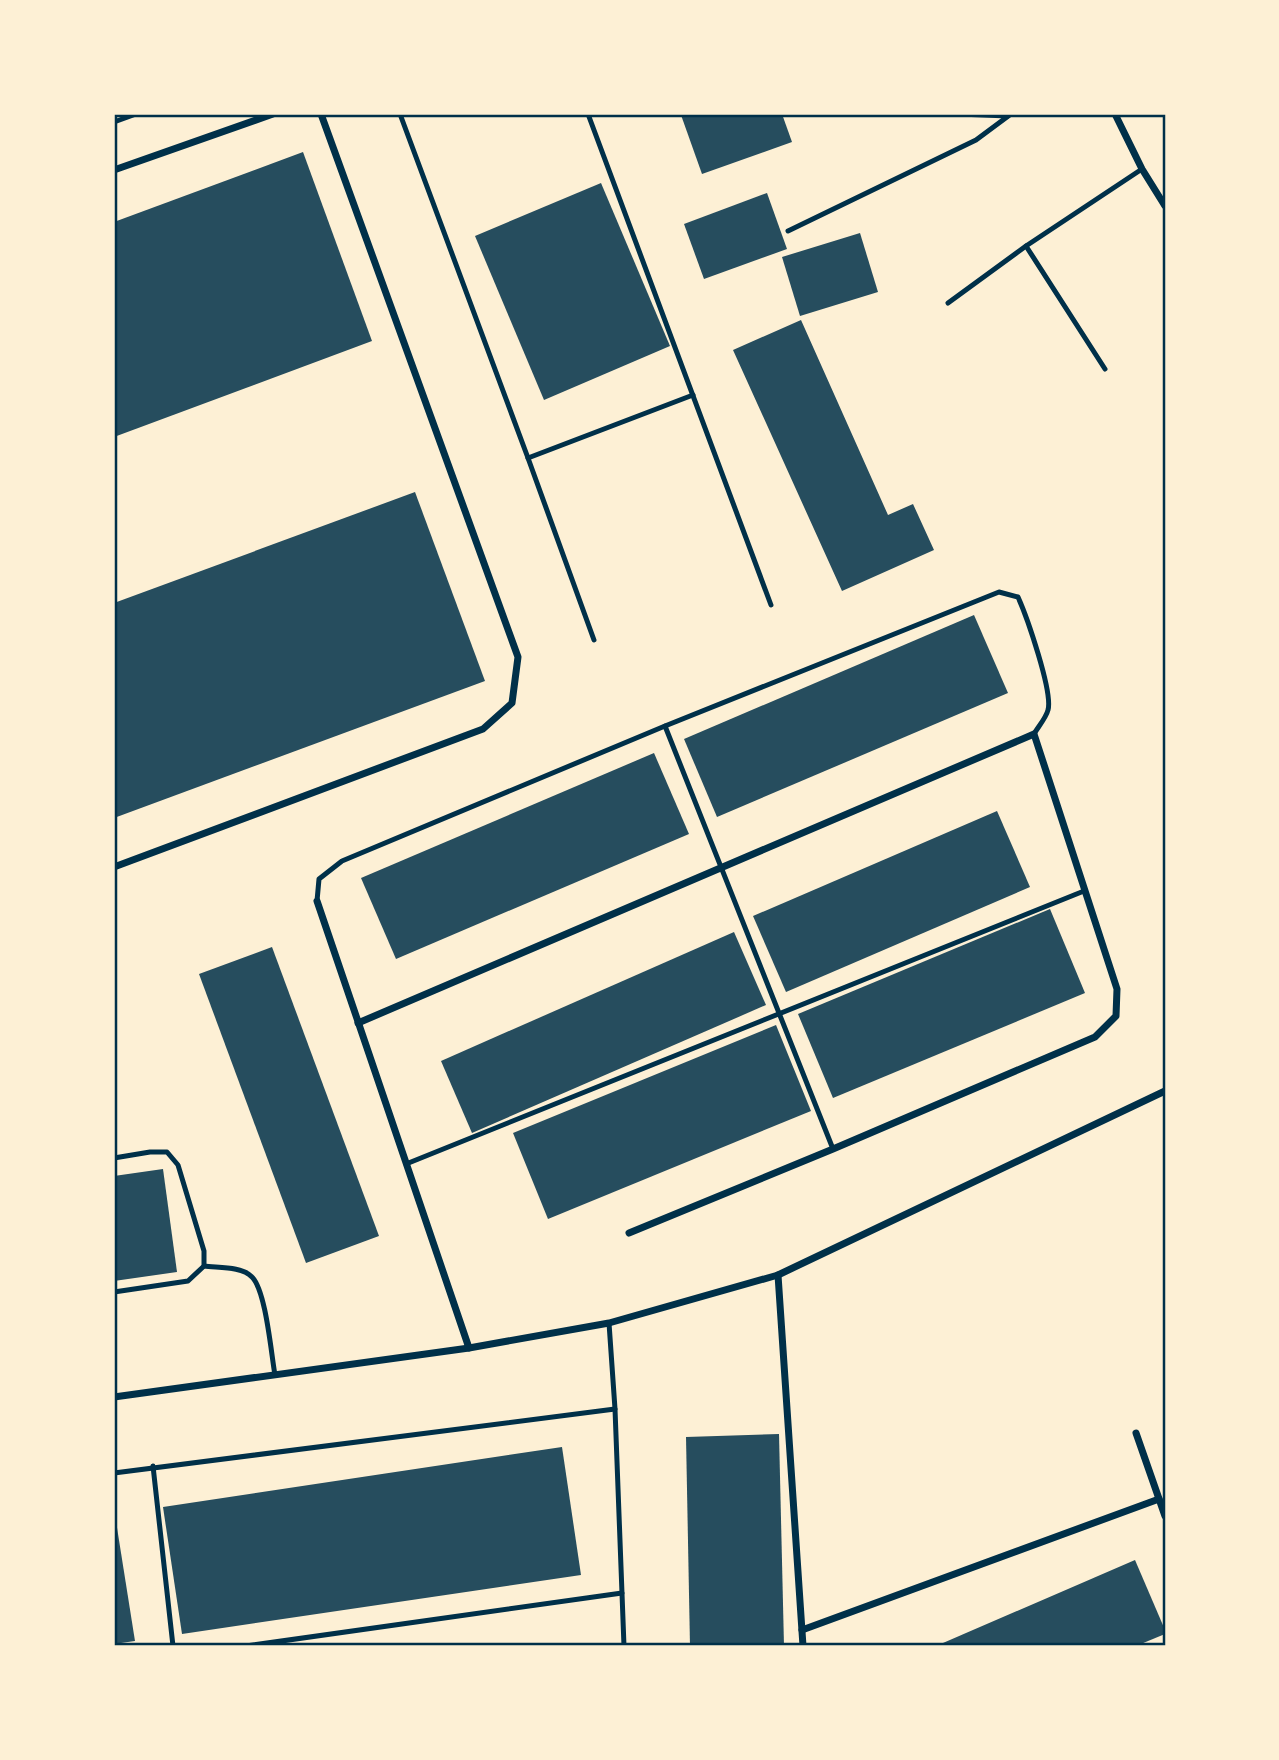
<svg xmlns="http://www.w3.org/2000/svg" width="1279" height="1760" font-family="'IBM Plex Sans',sans-serif">
  <style>
    .building { fill: #264d5e }
    .lines { fill: none; stroke-linecap: round; stroke-linejoin: round }
    .service { stroke: #003049; stroke-width: 5 }
    .minor { stroke: #003049; stroke-width: 7 }
    .neatline { fill: none; stroke: #003049; stroke-width: 2.5 }
  </style>
  <rect width="100%" height="100%" fill="#fdf0d5"/>
  <g class="building">
    <path d="M683,114H782L792,142L702,174L681,115Z"/>
    <path d="M303,152L372,341L114,437V222Z"/>
    <path d="M601,183L670,346L544,400L475,236Z"/>
    <path d="M767,193L787,249L704,279L684,224Z"/>
    <path d="M860,233L878,292L800,316L782,257Z"/>
    <path d="M801,320L888,515L913,504L934,550L842,591L733,350Z"/>
    <path d="M415,492L485,681L114,818V603Z"/>
    <path d="M974,615L1008,693L717,817L684,739Z"/>
    <path d="M654,753L689,834L396,959L361,878Z"/>
    <path d="M997,811L1030,887L786,992L753,916Z"/>
    <path d="M1050,909L1085,993L833,1098L798,1014Z"/>
    <path d="M734,932L766,1005L472,1133L441,1061Z"/>
    <path d="M272,947L379,1236L306,1263L199,974Z"/>
    <path d="M776,1025L811,1111L548,1219L513,1133Z"/>
    <path d="M163,1169L177,1272L114,1281V1176Z"/>
    <path d="M779,1434L784,1646H690L686,1437Z"/>
    <path d="M562,1447L581,1575L182,1634L163,1507Z"/>
    <path d="M115,1515L135,1641L114,1644V1516Z"/>
    <path d="M1135,1560L1165,1630V1634L1136,1646H936Z"/>
  </g>
  <g class="lines">
    <g class="service">
      <path d="M400,114L528,458L594,640"/>
      <path d="M588,114L771,605"/>
      <path d="M959,114L1008,116"/>
      <path d="M114,122L136,114"/>
      <path d="M788,231L976,140L1011,114"/>
      <path d="M1026,246L1105,369"/>
      <path d="M948,303L1026,246L1142,169"/>
      <path d="M528,458L693,395"/>
      <path d="M665,726L833,1149"/>
      <path d="M317,901L319,879L342,861L665,726L999,592L1018,597C1027,617 1053,692 1048,710C1046,718 1038,727 1034,734"/>
      <path d="M114,1158L150,1152H167L178,1165L204,1251V1266L188,1281L114,1292"/>
      <path d="M406,1164L1084,891"/>
      <path d="M204,1266C217,1268 242,1266 252,1277C266,1291 271,1353 275,1375"/>
      <path d="M609,1323L615,1409L624,1646"/>
      <path d="M153,1466L173,1646"/>
      <path d="M114,1473L615,1409"/>
      <path d="M246,1646L622,1593"/>
    </g>
    <g class="minor">
      <path d="M1115,114L1142,169L1165,206"/>
      <path d="M114,170L273,114"/>
      <path d="M114,867L483,729L512,703L518,657L321,114"/>
      <path d="M317,901L469,1348"/>
      <path d="M358,1023L1034,734L1117,989L1116,1016L1095,1037L833,1149L629,1233"/>
      <path d="M778,1275L803,1646"/>
      <path d="M114,1397L469,1348L609,1323L778,1275L1165,1091"/>
      <path d="M1136,1433L1165,1516"/>
      <path d="M802,1630L1159,1499"/>
    </g>
  </g>
  <rect width="1279" height="1760" fill="none" stroke="#fdf0d5" stroke-width="231"/>
  <rect x="116" y="116" width="1048" height="1528" class="neatline"/>
</svg>
